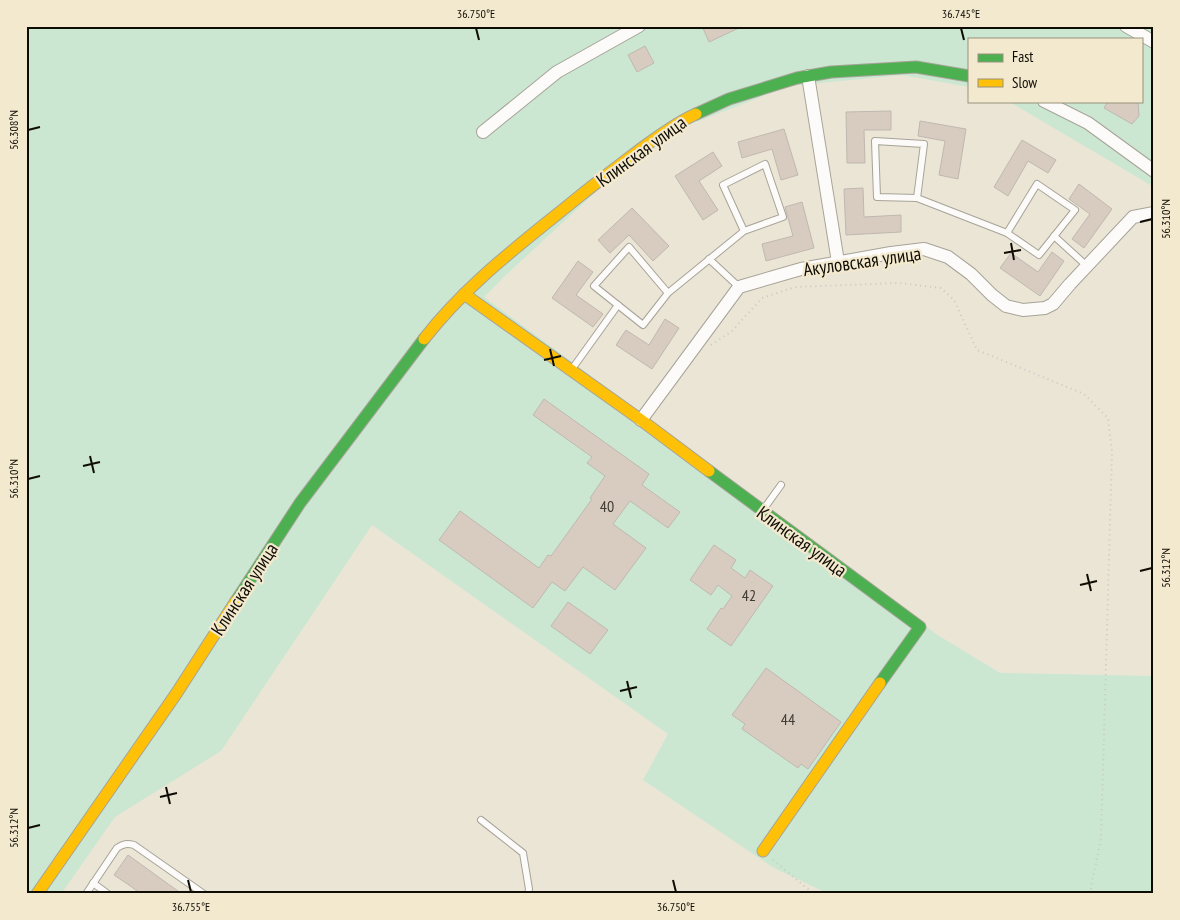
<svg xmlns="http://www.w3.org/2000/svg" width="1180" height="920" font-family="'PT Sans Narrow',sans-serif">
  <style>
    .green { fill: #cbe7d2 }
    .building { fill: #d8ccc1; stroke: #c0b8af }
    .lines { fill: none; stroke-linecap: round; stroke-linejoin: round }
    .lane-casing { stroke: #a7a398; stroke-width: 8 }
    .street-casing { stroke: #a7a398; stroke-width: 14 }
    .fast-casing { stroke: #a7a398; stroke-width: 13 }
    .slow-casing { stroke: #a7a398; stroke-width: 13 }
    .path { stroke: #c9c8c2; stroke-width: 2; stroke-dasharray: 1 4; stroke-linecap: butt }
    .lane { stroke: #fcfbf9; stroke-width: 6 }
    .street { stroke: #fcfbf9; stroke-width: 12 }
    .fast { stroke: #4caf50; stroke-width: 11 }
    .slow { stroke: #ffc107; stroke-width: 11 }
    .ticks { fill: none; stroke: #0f0c04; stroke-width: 2 }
    .labels { text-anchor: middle; stroke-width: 4.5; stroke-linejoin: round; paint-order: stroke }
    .number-label { font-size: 16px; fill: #413c33 }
    .street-label { font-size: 19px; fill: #0f0c04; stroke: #f3e9ce }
    .neatline { fill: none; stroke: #0f0c04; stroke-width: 2 }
    .ticks-label { font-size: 12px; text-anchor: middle; fill: #0f0c04 }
  </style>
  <rect width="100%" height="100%" fill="#ebe5d6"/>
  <path class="green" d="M26,26H1154V187L1008,101H1141V39H969V87L902,75L789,86L683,127L599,189L508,273L484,297L704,459L936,634L1000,673L1154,676V894H829L774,868L643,780L668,734L372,525L221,751L115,817L61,894H26Z"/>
  <g class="building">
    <path d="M702,26H743L709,42Z"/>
    <path d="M645,46L654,63L637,72L628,55Z"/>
    <path d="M1108,101H1138L1139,116L1132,124L1104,108Z"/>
    <path d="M891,111V130H864L865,163H847L846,112Z"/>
    <path d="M920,121L966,129L958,179L939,175L945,141L918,136Z"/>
    <path d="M784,129L798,175L781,180L772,149L742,158L738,142Z"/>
    <path d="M1022,140L1056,160L1048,173L1028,161L1008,196L994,187Z"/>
    <path d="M713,152L722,166L699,181L718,210L703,220L675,176Z"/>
    <path d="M1079,184L1112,209L1084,248L1072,239L1090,214L1069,199Z"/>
    <path d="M863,188L864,217L901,215V232L846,235L844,189Z"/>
    <path d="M802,202L814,248L766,261L762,244L793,236L785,207Z"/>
    <path d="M632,208L669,246L653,261L629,235L610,253L598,240Z"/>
    <path d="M1052,252L1064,261L1040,296L1000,268L1011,253L1038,272Z"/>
    <path d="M578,261L593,272L576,295L603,314L593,327L552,298Z"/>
    <path d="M665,319L679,328L652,369L616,345L626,330L649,345Z"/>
    <path d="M544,399L649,474L642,485L680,512L668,528L630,501L613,524L646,548L615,590L583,567L565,591L552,582L533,608L439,540L460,511L539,568L548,555L551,556L592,499L590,498L605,476L587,463L592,457L533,415Z"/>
    <path d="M714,545L736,560L731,568L745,578L750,570L773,586L731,646L707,629L721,608L723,609L732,596L718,585L711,595L690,580Z"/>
    <path d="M568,602L608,630L590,654L551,626Z"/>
    <path d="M766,668L841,722L808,769L801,764L798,768L742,729L745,724L732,715Z"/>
    <path d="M128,855L182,894H141L129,885L114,875Z"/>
  </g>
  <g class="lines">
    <g class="lane-casing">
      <g id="lane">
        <path d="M1037,184L1075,210L1039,255L1007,233Z"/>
        <path d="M917,198L924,144L875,141L877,197L917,198L1007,233"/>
        <path d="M1054,236L1087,266"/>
        <path d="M709,259L739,287"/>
        <path d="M668,293L629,247L594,286L643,325L668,293L744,231L723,185L765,164L783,217L744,231"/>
        <path d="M572,369L618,305"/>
        <path d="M763,510L781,485"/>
        <path d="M481,820L523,853L529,889L528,894"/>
        <path d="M93,883L108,894"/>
        <path d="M86,894L117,848C123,844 127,843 134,845L204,894"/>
      </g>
    </g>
    <g class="street-casing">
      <g id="street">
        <path d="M1126,26L1154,42"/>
        <path d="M808,76L838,262"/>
        <path d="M1044,101L1088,123L1154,171"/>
        <path d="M483,132L557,72L639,26"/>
        <path d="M641,420L739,287L801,269L891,253L924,249L948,257L971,274L992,295L1006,306L1023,310L1045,308L1053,304L1070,284L1133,217L1154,213"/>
      </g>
    </g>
    <g class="fast-casing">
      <g id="fast">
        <path d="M696,114L729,99L797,78L831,72L916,67L969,76"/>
        <path d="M709,471L920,627L880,683"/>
        <path d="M236,601L300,503L424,339"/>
      </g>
    </g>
    <g class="slow-casing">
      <g id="slow">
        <path d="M464,294L641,420L709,471"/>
        <path d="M424,339C468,282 526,240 581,195C601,179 621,164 642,148C659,136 677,122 696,114"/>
        <path d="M763,851L880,683"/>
        <path d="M37,894L176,694L236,601"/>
      </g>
    </g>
    <g class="path">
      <path d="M711,345L732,331L762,298L795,287L899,283L941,288L954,300L977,350L1084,394L1108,418L1112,452L1101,839L1091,886V894"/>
      <path d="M773,860L814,894"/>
    </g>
    <use href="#lane" class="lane"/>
    <use href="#street" class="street"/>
    <use href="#fast" class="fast"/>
    <use href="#slow" class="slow"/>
  </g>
  <path class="ticks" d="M476,28L479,40M961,28L964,40M28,130L40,127M1140,222L1152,219M1011,243L1014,260M1004,253L1021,250M550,349L554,366M544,360L561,356M90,456L94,473M83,466L100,462M28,479L40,476M1140,571L1152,568M1087,574L1091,591M1080,585L1097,581M627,681L631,698M620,691L637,687M166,787L170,804M160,797L177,793M28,828L40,825M188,880L191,892M673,880L676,892"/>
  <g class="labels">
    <g class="number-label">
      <text x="607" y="512">40</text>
      <text x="749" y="601">42</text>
      <text x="788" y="725">44</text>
    </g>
    <g class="street-label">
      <text transform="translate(641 151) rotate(-36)" y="7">Клинская улица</text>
      <text transform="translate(862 261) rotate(-8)" y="7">Акуловская улица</text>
      <text transform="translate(802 541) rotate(36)" y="7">Клинская улица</text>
      <text transform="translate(244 589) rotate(-57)" y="7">Клинская улица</text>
    </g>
  </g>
  <rect width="1180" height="920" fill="none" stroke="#f3e9ce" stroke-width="55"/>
  <rect x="968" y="38" width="175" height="65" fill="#f3e9ce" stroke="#98917d"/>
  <rect x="978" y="54" width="25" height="8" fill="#4caf50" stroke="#98917d"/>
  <text x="1012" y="62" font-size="15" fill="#0f0c04">Fast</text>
  <rect x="978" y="79" width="25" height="8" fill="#ffc107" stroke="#98917d"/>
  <text x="1012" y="88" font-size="15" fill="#0f0c04">Slow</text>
  <rect x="28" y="28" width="1124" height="864" class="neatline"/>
  <g class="ticks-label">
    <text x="476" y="18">36.750°E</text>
    <text x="961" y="18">36.745°E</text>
    <text transform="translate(14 130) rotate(-90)" y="4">56.308°N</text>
    <text transform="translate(1166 219) rotate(-90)" y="4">56.310°N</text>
    <text transform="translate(14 479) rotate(-90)" y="4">56.310°N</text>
    <text transform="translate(1166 568) rotate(-90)" y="4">56.312°N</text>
    <text transform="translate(14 828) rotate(-90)" y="4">56.312°N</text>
    <text x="191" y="911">36.755°E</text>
    <text x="676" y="911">36.750°E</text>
  </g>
</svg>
